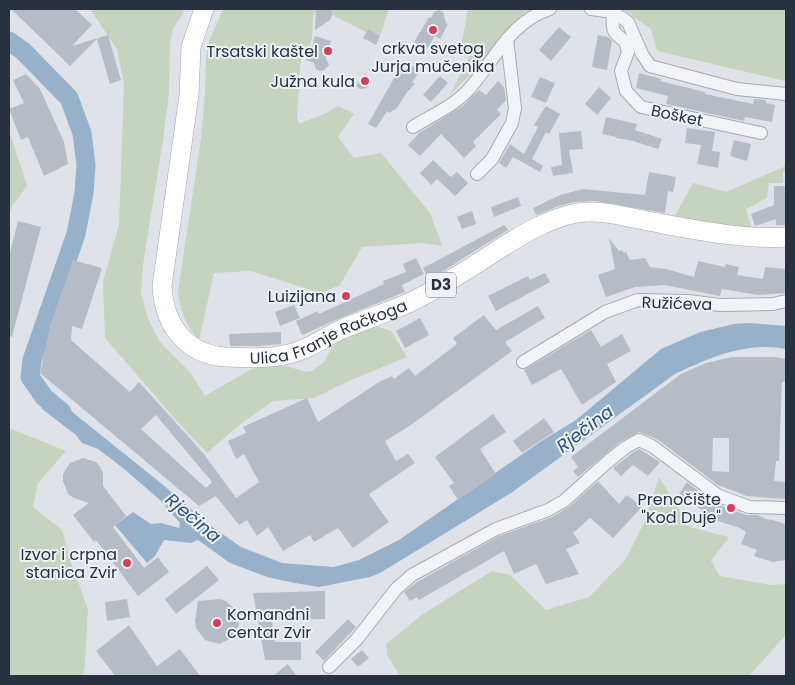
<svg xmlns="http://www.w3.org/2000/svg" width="795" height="685" font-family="Poppins,sans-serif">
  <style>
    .green { fill: #c5d3bf }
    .water { fill: #98b1ca }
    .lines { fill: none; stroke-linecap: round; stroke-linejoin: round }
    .river { stroke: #98b1ca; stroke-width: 19 }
    .building { fill: #b6bcc6; fill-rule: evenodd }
    .street-casing { stroke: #a4aab3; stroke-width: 14 }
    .primary-casing { stroke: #9da7b5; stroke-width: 20 }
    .street { stroke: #f1f3f7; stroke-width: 12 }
    .primary { stroke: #fff; stroke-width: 19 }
    .poi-dot { fill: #d43e56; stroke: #eef2f6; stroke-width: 2 }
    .labels { text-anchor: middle; stroke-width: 4; stroke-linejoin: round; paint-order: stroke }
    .shield { fill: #eef2f6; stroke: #636b77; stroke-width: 1 }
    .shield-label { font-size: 15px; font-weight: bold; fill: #273140 }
    .poi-label { font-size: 16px; fill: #273140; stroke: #eef2f6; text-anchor: end }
    .street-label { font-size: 16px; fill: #273140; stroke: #eef2f6 }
    .water-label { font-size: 18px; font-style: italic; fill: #2f5076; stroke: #eef2f6 }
  </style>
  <rect width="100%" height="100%" fill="#dfe3e9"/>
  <g class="green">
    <path d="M90,9H184L183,14L174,27L170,42L169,93L163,140L143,265L141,293L148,319L160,342L190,372L205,396L257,366H286L306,372L312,371L324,362L334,344L338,340L373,325L391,331L407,357L342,384L314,398L273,401L238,426L207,453L176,420L105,338L103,281L119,225L124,84L117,49Z"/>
    <path d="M223,9H317L313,15L312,38L308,55L301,60L300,67L297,118L299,124L326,113L338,106L354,114L338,137L354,158L381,153L430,213L442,246L423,243L362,247L340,285L321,293L250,271L214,273L199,340C185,324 181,312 178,291L201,139L205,92L206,57L208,44Z"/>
    <path d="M330,9H389L380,36L368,29L366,32L332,15Z"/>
    <path d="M468,9H535L525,12L486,58L450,95L469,57L461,47Z"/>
    <path d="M623,9H786V81L657,51L651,29Z"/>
    <path d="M9,130L27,186L15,202L9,213Z"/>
    <path d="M786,166V171L783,172V183H769L767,198L746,209L752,229L674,217L693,183L726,192Z"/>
    <path d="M9,428L66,451L38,483L33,507L62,530L70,560L88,609L85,665L83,676H9Z"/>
    <path d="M659,477L690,527L729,537L711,561L720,576L771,585L786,584V635L749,676H400L387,655L386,644L423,614L492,571L510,575L546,610L589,597L626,559L644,523Z"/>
  </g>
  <path class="water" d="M749,323L786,326V349C748,341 710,357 675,374L511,493L380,573L370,577L319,587L295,583L267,577L230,563L198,540L191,543L164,540L155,556L147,563L115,525L133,512L151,524L161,523L179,528L180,523L160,500L123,468L98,449L82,443L76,435L42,409L40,400L45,390L162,484L211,526L241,547L282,563L334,567L359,560L399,540L540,442L576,420L661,349L700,332L734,324Z"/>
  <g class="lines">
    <path class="river" d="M9,41L23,51L69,98L82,133L86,165L84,193L76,234L32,360L30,377L44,397L62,412"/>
  </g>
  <g class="building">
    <path d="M11,9H75L92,25L72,46L108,35L121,80L110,84L97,39L70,66Z"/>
    <path d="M316,9H331L332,15L330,20L315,30Z"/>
    <path d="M439,10L443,12L446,23L448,24L440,39L435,36L426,50L414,42L429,17L431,18L434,12Z"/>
    <path d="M559,27L571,37L551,61L539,50Z"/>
    <path d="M368,29L380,36L376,45L363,38Z"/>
    <path d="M598,35L608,37L612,41L607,70L592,67Z"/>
    <path d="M315,36L331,41L326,59L329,65L324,70L320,71L316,69L314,63L306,60L310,54Z"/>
    <path d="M415,66L422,69L412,82L415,84L407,92L397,108L389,113L387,111L376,128L368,124L397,73L406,68Z"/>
    <path d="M365,73L371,82L367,88L360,89L356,86Z"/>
    <path d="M639,73L661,79L660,81L705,92V94L753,104L754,99L766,100V103L775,105L772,122L745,117L744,121L666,104L668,96L636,88Z"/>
    <path d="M26,74L40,89L64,142L68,164L44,176L28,137L21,140L9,109L24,103L13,80Z"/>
    <path d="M440,76L448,83L431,102L423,95Z"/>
    <path d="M540,77L555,83L546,103L531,97Z"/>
    <path d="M498,81L504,87L506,100L497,110L501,114L473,142L476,146L464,158L441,134L420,156L408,145L419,133L463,106L479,90L486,95Z"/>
    <path d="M599,87L611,98L597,115L585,104Z"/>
    <path d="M546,106L560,114L549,134L546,132L532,159L543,166L540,172L513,157L506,168L499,163L510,144L524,154L538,127L534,125Z"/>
    <path d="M606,117L637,124L635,130L662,139L658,149L633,141L616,138V137L602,134Z"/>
    <path d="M687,128L715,132L712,151L720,152L718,168L697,164L701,145L685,143Z"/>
    <path d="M581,131L583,149L569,150L573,173L553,176L551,167L562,165L559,133Z"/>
    <path d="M734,140L751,144L747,161L730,156Z"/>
    <path d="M433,160L451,177L457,172L468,183L455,196L437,179L431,185L420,173Z"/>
    <path d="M649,172L676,177L673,192L668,191L665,213L595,201L574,202L559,206L536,215L533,208L560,195L583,189L645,195Z"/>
    <path d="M774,186H786V225H776V219L755,226L751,214L774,205Z"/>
    <path d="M518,197L521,206L494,217L491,207Z"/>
    <path d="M472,211L476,224L462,229L457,217Z"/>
    <path d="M18,221L41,227L12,337L9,336V257Z"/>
    <path d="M504,225L508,230L429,280L423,268Z"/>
    <path d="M609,238L619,251L622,250L624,253L626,252L630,260L645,258L650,267L666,269L694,277L698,261L725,267L726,264L739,267L737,275L763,279L765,267L786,269V293L758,295L722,289L720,296L665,285L635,287L606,297L598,275L615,269Z"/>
    <path d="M416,258L424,274L402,285L405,292L336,320L302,335L296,321L318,311L319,314L384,284L383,281L406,272L403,264Z"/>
    <path d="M73,260L102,268L82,329L72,326L71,340L130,392L139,382L204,454L236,498L259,482L244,454L236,459L228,441L246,433L243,427L307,398L318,422L379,382L392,376L394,379L409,368L415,376L457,344L453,338L484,315L496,330L538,306L545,318L505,342L512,351L408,427L385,441L396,461L408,454L415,463L369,494L389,522L353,548L338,528L314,542L310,535L283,551L268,527L257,536L247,520L239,525L216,496L199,506L40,373L50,326ZM156,415L212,482L206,488L141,429Z"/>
    <path d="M545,273L550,282L496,311L488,296L528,276L530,280Z"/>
    <path d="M294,305L300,318L280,326L275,312Z"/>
    <path d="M420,318L429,335L405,348L396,331Z"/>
    <path d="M591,330L601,347L622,334L631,351L607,364L616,382L582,405L561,369L532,385L524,370Z"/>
    <path d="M281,332V344L257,346H230L229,334Z"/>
    <path d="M732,357H775L786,359V382H782L779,461H776L774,481L786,482V499L747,496L718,485L657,439L639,432L621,441L578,477L573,471L578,467L571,457L681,374L706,363ZM713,438H729V472L712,471Z"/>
    <path d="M493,414L506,432L480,449L496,474L458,500L449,486L454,483L435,457Z"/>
    <path d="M544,418L554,432L522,453L513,441Z"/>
    <path d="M639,449L660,462L648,476L633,465L621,476L613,468L631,454Z"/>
    <path d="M83,458L96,462L100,467L103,473V486L126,516L113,527L144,568L158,557L169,572L138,596L96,540L94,542L73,515L89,503L74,498L68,494L63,481V474L70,463Z"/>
    <path d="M598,481L619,504L627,495L642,507L613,538L590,518L573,533L580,543L566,549L579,574L546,584L536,564L514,574L504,551L419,600L417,597L410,601L404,592L417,582L499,536L552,517L569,507Z"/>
    <path d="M687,482L708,499L716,504L746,515H757L769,520V519L786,524V560L773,562L754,556L757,550L741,544L746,532L740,528L705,517L706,513L679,494Z"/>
    <path d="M207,566L219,580L176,614L165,599Z"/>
    <path d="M325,591V619L272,620L275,642H301V660H265L253,593Z"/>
    <path d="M127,599L130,617L107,621L105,602Z"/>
    <path d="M219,599L226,601L237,611L239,625L232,638L219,644L205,640L196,628L195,621L198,601Z"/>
    <path d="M348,619L356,627L324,661L315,652Z"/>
    <path d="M129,625L157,666L180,649L200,676H115L96,651Z"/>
    <path d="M362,650L369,658L358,667L351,659Z"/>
    <path d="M288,664L297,676H273Z"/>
  </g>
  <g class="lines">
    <g class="street-casing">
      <g id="street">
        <path d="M591,9L613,12L628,22L642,54L650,66L737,89L786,94"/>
        <path d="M613,12C612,28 611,32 625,41L628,52L621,71L626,91L641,107L761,133"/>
        <path d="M413,127C432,115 456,105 470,88C495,59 511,21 550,9"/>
        <path d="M477,174L492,159L512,123L515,108L507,39"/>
        <path d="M523,362L605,312L638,300L688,301L720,305L773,304L786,301"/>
        <path d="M329,667L357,639L396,589L412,575L496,529L548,510L564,501L605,464L626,447L639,440L652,446L719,496L749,507L786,508"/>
      </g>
    </g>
    <g class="primary-casing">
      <g id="primary">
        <path id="s1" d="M204,9L191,47L189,95L162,286C164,324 185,354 225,357C247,358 268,359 289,354C308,350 323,338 340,330C361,321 383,314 404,305C428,295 450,280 473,266C505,246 539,220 577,213C599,209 626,217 648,221C691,229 743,240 786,237"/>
      </g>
    </g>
    <use href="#street" class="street"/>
    <use href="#primary" class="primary"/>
  </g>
  <g class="poi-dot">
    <circle cx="433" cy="30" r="5"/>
    <circle cx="328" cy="51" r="5"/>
    <circle cx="365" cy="81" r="5"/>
    <circle cx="346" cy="296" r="5"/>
    <circle cx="731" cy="508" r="5"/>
    <circle cx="127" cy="563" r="5"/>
    <circle cx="217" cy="623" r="5"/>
  </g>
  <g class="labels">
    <rect class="shield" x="426" y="272.5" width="30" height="25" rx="4"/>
    <g class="shield-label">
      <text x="441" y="290">D3</text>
    </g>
    <g class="poi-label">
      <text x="433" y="54" text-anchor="middle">crkva svetog<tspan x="433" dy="18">Jurja mučenika</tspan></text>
      <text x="318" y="57">Trsatski kaštel</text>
      <text x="355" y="87">Južna kula</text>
      <text x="336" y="302">Luizijana</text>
      <text x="721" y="505">Prenočište<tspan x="721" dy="18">"Kod Duje"</tspan></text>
      <text x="117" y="560">Izvor i crpna<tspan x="117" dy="18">stanica Zvir</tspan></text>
      <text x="227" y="620" text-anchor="start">Komandni<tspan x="227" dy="18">centar Zvir</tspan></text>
    </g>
    <g class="street-label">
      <text transform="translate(677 115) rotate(12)" y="6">Bošket</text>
      <text transform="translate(677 303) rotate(2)" y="6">Ružićeva</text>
      <text dy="6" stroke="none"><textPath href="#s1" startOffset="494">Ulica Franje Račkoga</textPath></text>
    </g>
    <g class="water-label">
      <text transform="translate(585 429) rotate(-37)" y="6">Rječina</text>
      <text transform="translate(193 518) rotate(40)" y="6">Rječina</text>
    </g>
  </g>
  <rect width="795" height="685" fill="none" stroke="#273140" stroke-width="20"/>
</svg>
